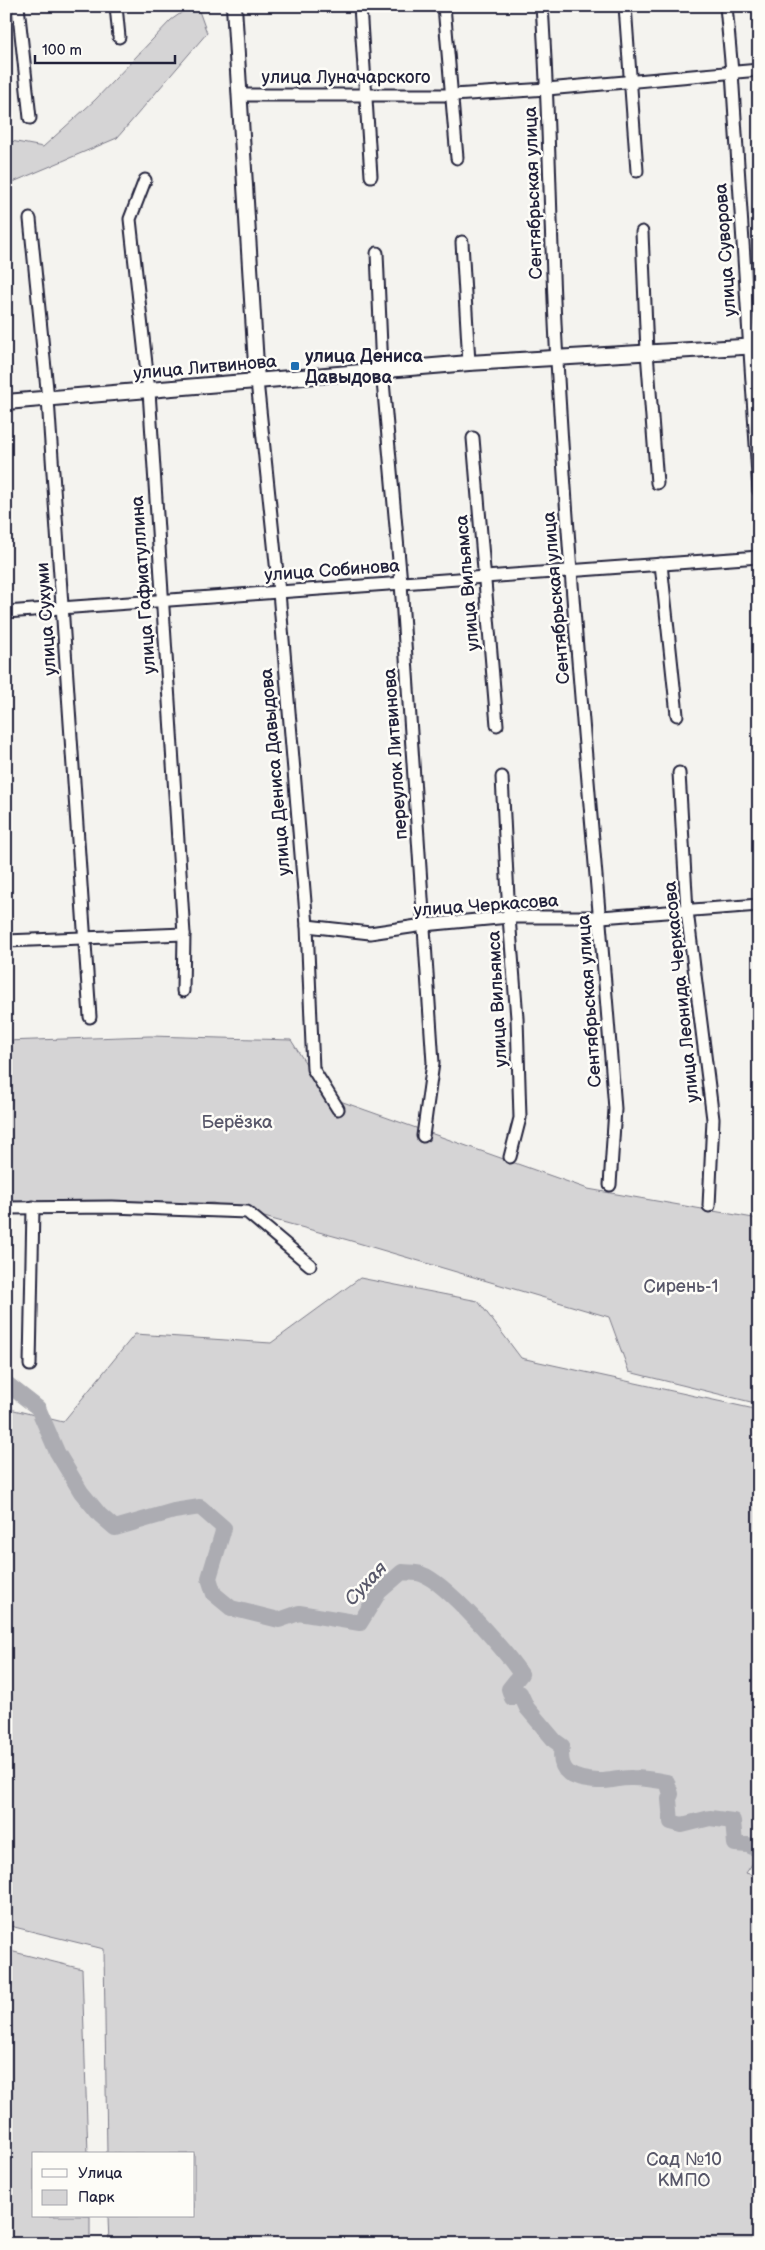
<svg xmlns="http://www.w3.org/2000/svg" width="765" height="2250" font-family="'Balsamiq Sans',sans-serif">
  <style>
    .green { fill: #d5d4d5; stroke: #7c7b88 }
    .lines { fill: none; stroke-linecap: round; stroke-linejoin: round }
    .river { stroke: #acacb2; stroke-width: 16 }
    .minor-casing { stroke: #22223b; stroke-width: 15 }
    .tertiary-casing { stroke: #22223b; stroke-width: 18 }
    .minor { stroke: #fdfcf7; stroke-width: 11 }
    .tertiary { stroke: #fdfcf7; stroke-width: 14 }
    .poi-dot { fill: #1f6fb2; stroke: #fdfcf7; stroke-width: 2 }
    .labels { text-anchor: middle; stroke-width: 5; stroke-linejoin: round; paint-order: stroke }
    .street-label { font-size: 18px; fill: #22223b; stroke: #fdfcf7 }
    .poi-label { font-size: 18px; font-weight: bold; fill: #22223b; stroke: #fdfcf7; text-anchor: start }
    .park-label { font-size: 18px; fill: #585769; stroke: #fdfcf7 }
    .water-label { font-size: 19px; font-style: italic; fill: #59596b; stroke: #fdfcf7 }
  </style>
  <rect width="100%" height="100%" fill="#f4f3ef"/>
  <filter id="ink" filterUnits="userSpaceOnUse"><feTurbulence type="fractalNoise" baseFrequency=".02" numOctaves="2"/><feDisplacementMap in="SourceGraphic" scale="10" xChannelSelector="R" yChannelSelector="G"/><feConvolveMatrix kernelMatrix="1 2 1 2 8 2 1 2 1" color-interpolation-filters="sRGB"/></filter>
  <g filter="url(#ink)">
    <g class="green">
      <path d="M191,6L199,11L207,33L117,138L6,185V140L43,147L95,100L171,20Z"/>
      <path d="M150,1036L291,1040L326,1096L588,1189L759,1219V1404L629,1372L609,1317L348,1240L213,1203L6,1207V1041Z"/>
      <path d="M360,1278L478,1301L521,1358L759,1410V1854L746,1873L759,1877V2244H109L108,2216H194V2154H107L104,1949L6,1925V1408L63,1422L135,1334L271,1343Z"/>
      <path d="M6,1950L82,1969L88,2154H34V2216H90V2244H6Z"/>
    </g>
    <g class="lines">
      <path class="river" d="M6,1383L38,1408L57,1452L81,1492L100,1515L115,1528L174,1511L200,1507L224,1528L209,1578L214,1594L231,1608L279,1620L299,1613L360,1623L379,1592L402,1572C408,1573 416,1572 421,1574C446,1582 505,1651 521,1674L509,1689L512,1698L520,1693L527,1708L555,1741L562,1746C557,1773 573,1780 598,1781C609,1782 621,1777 632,1778C644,1778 656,1780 667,1782L671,1794L669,1799L671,1822L682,1825L710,1818L733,1821L735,1844L748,1845L759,1850"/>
      <g class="minor-casing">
        <g id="minor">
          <path d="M18,6L30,118"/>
          <path d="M116,6L119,37"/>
          <path d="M360,6L371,176"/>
          <path d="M444,6L457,158"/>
          <path d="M542,6C550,125 550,243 557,361C571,611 596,859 615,1109L610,1185"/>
          <path d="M625,6L637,171"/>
          <path d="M726,6L732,72L759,491"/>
          <path d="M239,95H453L547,89L759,70"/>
          <path d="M145,180L130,219L149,391L184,934L183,991"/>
          <path d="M30,219L48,399L90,1017"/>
          <path d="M642,232L647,352L657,483"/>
          <path d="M462,242L469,363"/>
          <path d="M377,253L382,370L401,583L433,1063L423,1136"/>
          <path d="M257,381L279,592L307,926L313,1069L338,1109"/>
          <path d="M473,438L497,725"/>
          <path d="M661,564L677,715"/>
          <path d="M6,612L759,557"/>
          <path d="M679,773L687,911L713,1119L709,1206"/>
          <path d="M502,777L509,917L517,1018L520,1118L510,1157"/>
          <path d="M307,926L370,933L424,925L509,917H601L759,905"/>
          <path d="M6,941L184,934"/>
          <path d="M6,1208L112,1207L247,1212L310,1265"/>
          <path d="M30,1365L33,1207"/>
        </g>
      </g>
      <g class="tertiary-casing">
        <g id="tertiary">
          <path d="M234,6L257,381"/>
          <path d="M6,402L469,363L759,346"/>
        </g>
      </g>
      <use href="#minor" class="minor"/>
      <use href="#tertiary" class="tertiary"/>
    </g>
  </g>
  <rect class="poi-dot" x="290" y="361" width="10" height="10" rx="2.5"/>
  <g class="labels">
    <g class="street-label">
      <text x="346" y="83">улица Луначарского</text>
      <text transform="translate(533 193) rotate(-92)" y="6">Сентябрьская улица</text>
      <text transform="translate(725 250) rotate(-94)" y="6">улица Суворова</text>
      <text transform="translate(205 367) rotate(-5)" y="6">улица Литвинова</text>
      <text transform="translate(332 570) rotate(-4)" y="6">улица Собинова</text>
      <text transform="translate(467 583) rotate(-95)" y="6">улица Вильямса</text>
      <text transform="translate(143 585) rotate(-94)" y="6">улица Гафиатуллина</text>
      <text transform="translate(556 598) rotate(-95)" y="6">Сентябрьская улица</text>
      <text transform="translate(46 619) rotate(-94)" y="6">улица Сухуми</text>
      <text transform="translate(395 754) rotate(-94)" y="6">переулок Литвинова</text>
      <text transform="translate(275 772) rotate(-95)" y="6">улица Дениса Давыдова</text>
      <text transform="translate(486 905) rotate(-4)" y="6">улица Черкасова</text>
      <text transform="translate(681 992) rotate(-96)" y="6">улица Леонида Черкасова</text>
      <text transform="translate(497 999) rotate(-93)" y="6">улица Вильямса</text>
      <text transform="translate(589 1001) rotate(-94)" y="6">Сентябрьская улица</text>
    </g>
    <g class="poi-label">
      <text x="305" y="362">улица Дениса<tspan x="305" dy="21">Давыдова</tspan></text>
    </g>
    <g class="park-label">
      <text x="237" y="1128">Берёзка</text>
      <text x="681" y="1292">Сирень-1</text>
      <text x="684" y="2165">Сад №10<tspan x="684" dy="21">КМПО</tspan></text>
    </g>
    <g class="water-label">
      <text transform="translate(365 1583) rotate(-47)" y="7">Сухая</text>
    </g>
  </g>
  <rect width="765" height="2250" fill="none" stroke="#fdfcf7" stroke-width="25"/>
  <rect x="12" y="12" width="740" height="2225" fill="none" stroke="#22223b" stroke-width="2" filter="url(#ink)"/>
  <rect x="32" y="2152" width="162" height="65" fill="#fdfcf7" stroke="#a5a5ac"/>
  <rect x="42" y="2169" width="25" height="8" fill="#fdfcf7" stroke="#a5a5ac"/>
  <text x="78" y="2178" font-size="15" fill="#22223b">Улица</text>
  <rect x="42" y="2190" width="25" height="15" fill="#d5d4d5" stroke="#a5a5ac"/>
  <text x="78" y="2202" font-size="15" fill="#22223b">Парк</text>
  <path d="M35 55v8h140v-8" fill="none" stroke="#22223b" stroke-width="2.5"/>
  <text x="42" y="55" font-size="15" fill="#22223b" stroke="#fdfcf7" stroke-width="4" paint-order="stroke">100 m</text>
</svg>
